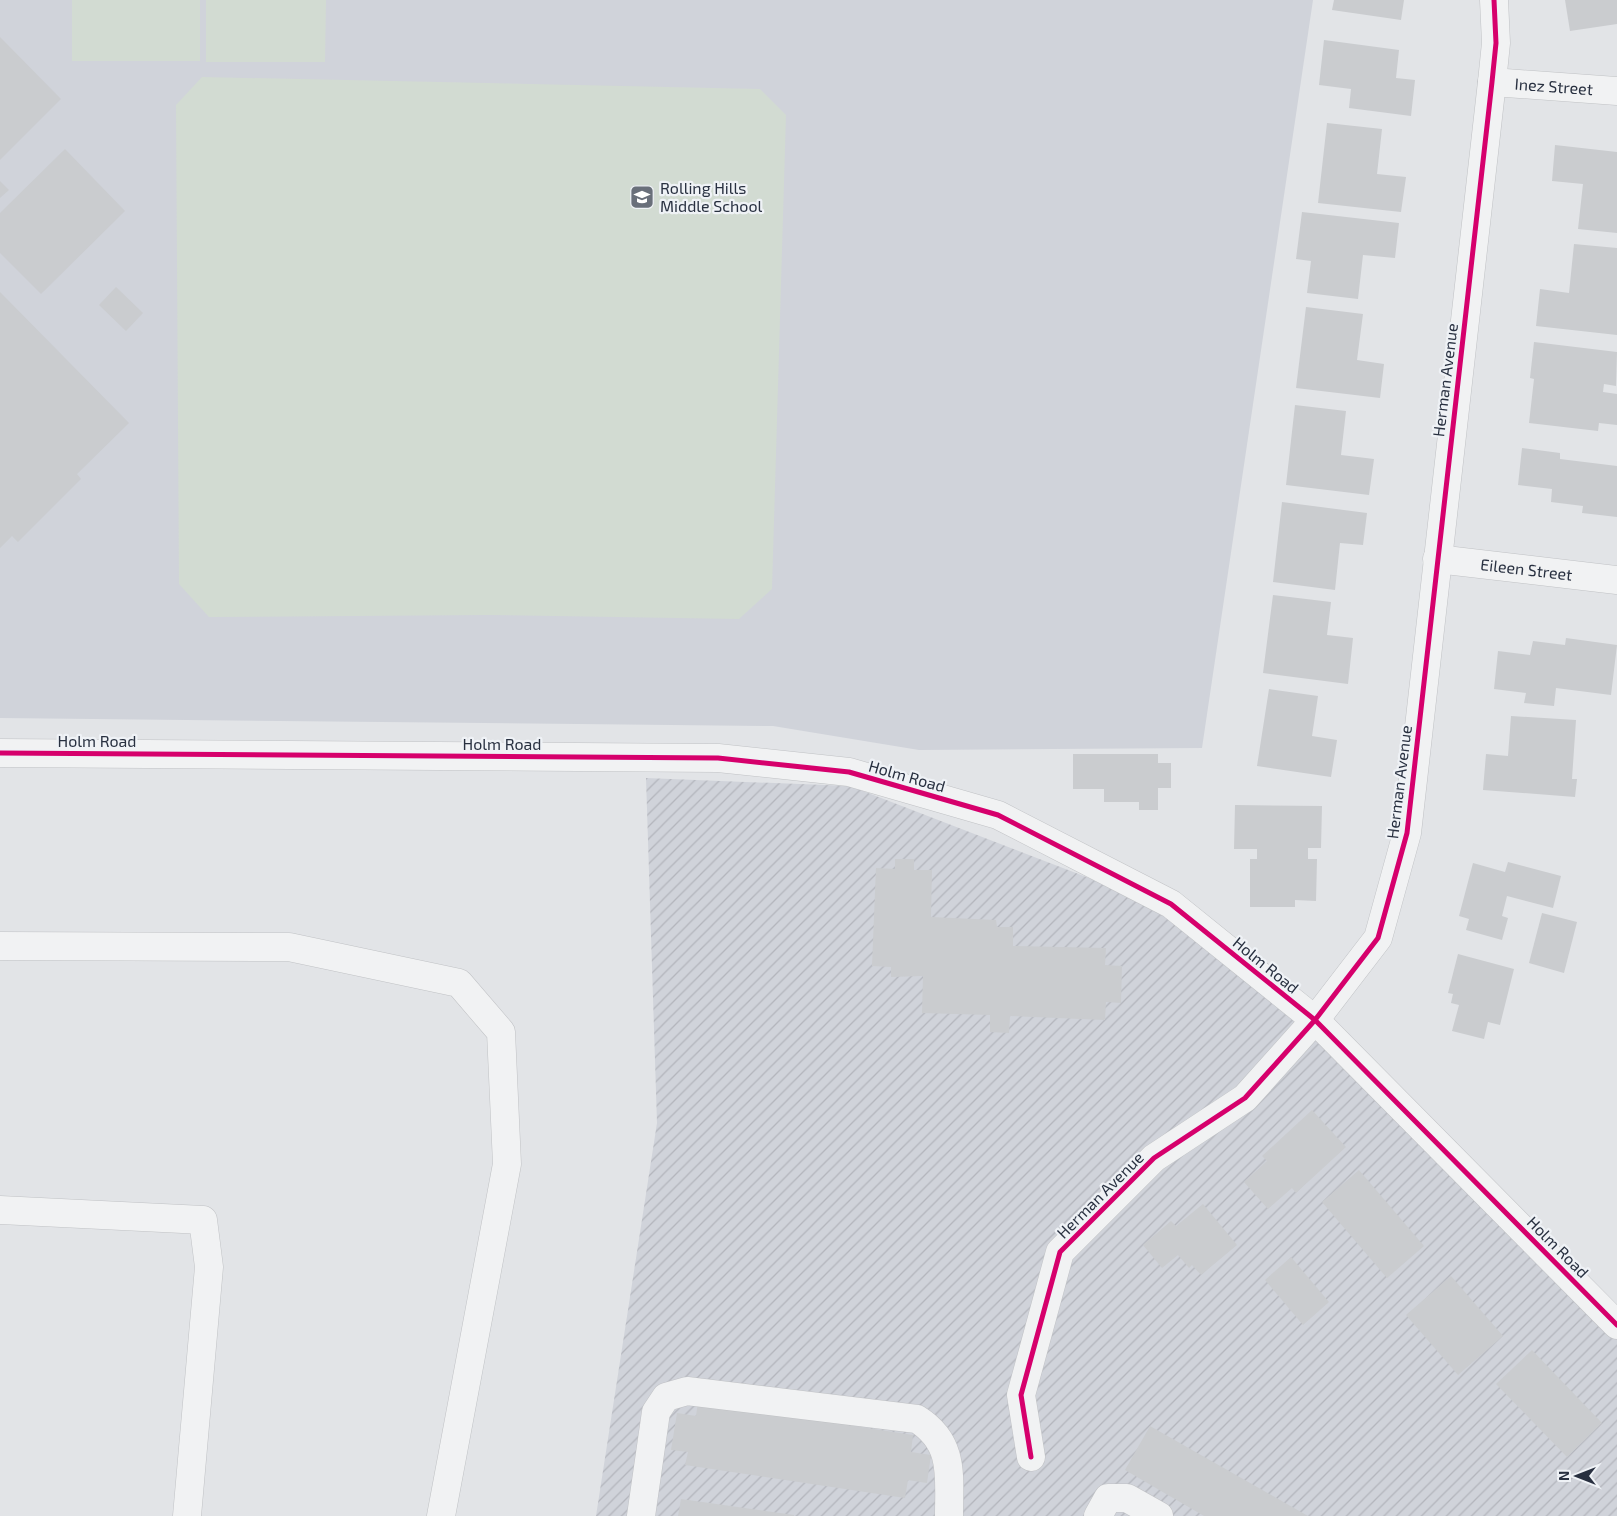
<svg xmlns="http://www.w3.org/2000/svg" width="1617" height="1516" font-family="'Exo 2',sans-serif">
  <style>
    .built { fill: #d0d3da }
    .industrial { fill: url(#industrial-furrows) }
    .green { fill: #d2dbd2 }
    .building { fill: #cacccf }
    .lines { fill: none; stroke-linecap: round; stroke-linejoin: round }
    .minor-casing { stroke: #c0c2c5; stroke-width: 29 }
    .minor { stroke: #f1f2f3; stroke-width: 28 }
    .cycleway-casing { stroke: #eff2f6; stroke-width: 8 }
    .cycleway { stroke: #d6006c; stroke-width: 5 }
    .labels { text-anchor: middle; stroke-width: 4.5; stroke-linejoin: round; paint-order: stroke }
    .street-label { font-size: 16px; fill: #283040; stroke: #eff2f6 }
    .poi-label { font-size: 16px; fill: #283040; stroke: #eff2f6; text-anchor: start }
  </style>
  <defs>
    <pattern id="industrial-furrows" width="10" height="10" patternUnits="userSpaceOnUse" patternTransform="scale(1.25)"><rect width="10" height="10" fill="#d0d3da"/><path d="M-1 1l2-2M0 10L10 0M9 11l2-2" fill="none" stroke="#b3b5bc"/></pattern>
  </defs>
  <rect width="100%" height="100%" fill="#e2e4e7"/>
  <path class="built" d="M0,0H1313L1202,748L919,750L773,726L0,718Z"/>
  <path class="industrial" d="M646,778L850,786L1141,898L1398,1096L1617,1306V1516H596L657,1123Z"/>
  <g class="green">
    <rect x="72" y="0" width="128" height="61"/>
    <path d="M206,0H326L325,62H206Z"/>
    <path d="M202,77L760,89L786,115L772,589L739,619L488,615L209,617L179,584L176,105Z"/>
  </g>
  <g class="building">
    <path d="M1334,0H1404L1401,20L1332,10Z"/>
    <path d="M1565,0H1617V24L1570,31Z"/>
    <path d="M0,37L61,99L0,160Z"/>
    <path d="M1324,40L1399,50L1396,78L1415,80L1411,116L1349,108L1351,89L1319,85Z"/>
    <path d="M1327,123L1382,129L1377,174L1406,177L1401,212L1318,203Z"/>
    <path d="M1555,145L1617,152V233L1578,229L1583,184L1552,181Z"/>
    <path d="M65,149L125,211L41,294L0,253V213Z"/>
    <path d="M0,181L9,190L0,198Z"/>
    <path d="M1302,212L1399,223L1395,258L1363,255L1358,299L1307,293L1311,261L1296,259Z"/>
    <path d="M1574,244L1617,248V335L1536,326L1540,289L1569,293Z"/>
    <path d="M116,287L143,313L126,331L99,305Z"/>
    <path d="M0,292L129,423L77,474L81,479L18,542L12,536L0,548Z"/>
    <path d="M1306,307L1363,314L1357,360L1384,364L1380,398L1296,388Z"/>
    <path d="M1534,342L1617,352L1616,386L1604,384L1603,392L1617,394V425L1599,423L1598,431L1529,423L1534,379L1530,378Z"/>
    <path d="M1295,405L1346,411L1341,455L1374,459L1369,495L1286,485Z"/>
    <path d="M1522,448L1560,453V459L1617,466V517L1582,513L1583,506L1551,502L1552,489L1518,485Z"/>
    <path d="M1282,502L1367,513L1363,545L1340,543L1335,590L1273,582Z"/>
    <path d="M1273,595L1331,602L1327,635L1353,638L1348,684L1263,673Z"/>
    <path d="M1566,638L1617,645L1611,695L1556,688L1554,706L1524,703L1526,693L1494,689L1498,651L1530,655L1533,641L1565,645Z"/>
    <path d="M1269,689L1318,696L1312,736L1337,740L1331,777L1257,766Z"/>
    <path d="M1511,716L1576,720L1572,779H1577L1575,797L1483,790L1486,754L1508,756Z"/>
    <path d="M1073,754H1158V763H1171V788H1158V810H1139V802H1104V789H1073Z"/>
    <path d="M1235,805L1322,806L1321,848H1308V859H1317L1316,901L1295,900V907H1250V859H1257V849H1234Z"/>
    <path d="M895,859H914V870H932L931,917L996,920L997,927H1013V946L1106,948L1105,965L1122,966L1121,1003L1106,1002L1105,1020L1010,1016L1009,1033L990,1032V1015L922,1013L923,976L891,977V967L872,966L876,868L895,869Z"/>
    <path d="M1508,862L1561,876L1553,908L1507,896L1502,916L1508,918L1502,940L1466,930L1469,919L1459,916L1473,863L1505,872Z"/>
    <path d="M1542,913L1577,922L1564,973L1529,963Z"/>
    <path d="M1458,954L1514,969L1500,1025L1488,1022L1484,1039L1452,1031L1459,1005L1451,1003L1453,994L1448,993Z"/>
    <path d="M1312,1110L1346,1147L1296,1193L1292,1188L1268,1209L1244,1182L1267,1161L1262,1156Z"/>
    <path d="M1359,1170L1424,1246L1387,1278L1322,1202Z"/>
    <path d="M1203,1204L1237,1245L1201,1275L1192,1265L1189,1268L1178,1255L1162,1268L1143,1245L1171,1221L1176,1226Z"/>
    <path d="M1291,1257L1329,1302L1303,1325L1265,1280Z"/>
    <path d="M1451,1276L1503,1336L1458,1375L1406,1315Z"/>
    <path d="M1532,1350L1602,1423L1567,1457L1496,1384Z"/>
    <path d="M698,1402L913,1435L911,1452L931,1455L927,1483L908,1480L905,1498L685,1465L688,1452L671,1450L677,1413L696,1416Z"/>
    <path d="M1150,1426L1308,1516H1204L1125,1470Z"/>
    <path d="M681,1499L794,1515V1516H678Z"/>
  </g>
  <g class="lines">
    <g class="minor-casing">
      <g id="minor">
        <path id="s1" d="M1492,82L1617,91"/>
        <path id="s2" d="M1437,559L1617,580"/>
        <path d="M0,753L718,758L849,772L998,815L1171,904L1315,1020L1617,1325"/>
        <path d="M0,946L289,947L459,983L501,1032L507,1164L441,1516"/>
        <path d="M0,1210L203,1220L209,1267L187,1516"/>
        <path d="M1031,1457L1021,1395L1060,1252L1154,1158L1245,1098L1315,1020L1378,938L1407,833L1492,82L1496,43L1494,0"/>
        <path d="M641,1516L656,1412L666,1397L687,1391L917,1419C955,1443 949,1476 949,1516"/>
        <path d="M1098,1516L1108,1498H1127L1159,1516"/>
      </g>
    </g>
    <use href="#minor" class="minor"/>
    <g class="cycleway-casing">
      <g id="cycleway">
        <path d="M0,753L718,758L849,772L998,815L1171,904L1315,1020L1617,1325"/>
        <path d="M1031,1457L1021,1395L1060,1252L1154,1158L1245,1098L1315,1020L1378,938L1407,833L1492,82L1496,43L1494,0"/>
      </g>
    </g>
    <use href="#cycleway" class="cycleway"/>
  </g>
  <defs>
    <g id="school-square" transform="scale(1.25)"><rect x="-9" y="-9" width="18" height="18" rx="4" fill="#696f7a" stroke="#eff2f6"/><path d="M0-5L7-2L0 1L-7-2ZM-4 1L0 2.5L4 1V4Q0 6-4 4Z" fill="#fff"/></g>
  </defs>
  <g fill-rule="evenodd">
    <use href="#school-square" x="642" y="197"/>
  </g>
  <g class="labels">
    <g class="street-label">
      <text dy="6" stroke="none"><textPath href="#s1" startOffset="62">Inez Street</textPath></text>
      <text transform="translate(1445 380) rotate(-83)" y="6">Herman Avenue</text>
      <text dy="6" stroke="none"><textPath href="#s2" startOffset="90">Eileen Street</textPath></text>
      <text x="97" y="747">Holm Road</text>
      <text x="502" y="750">Holm Road</text>
      <text transform="translate(907 776) rotate(16)" y="6">Holm Road</text>
      <text transform="translate(1399 782) rotate(-83)" y="6">Herman Avenue</text>
      <text transform="translate(1266 965) rotate(39)" y="6">Holm Road</text>
      <text transform="translate(1100 1195) rotate(-45)" y="6">Herman Avenue</text>
      <text transform="translate(1558 1247) rotate(45)" y="6">Holm Road</text>
    </g>
    <g class="poi-label">
      <text x="660" y="194">Rolling Hills<tspan x="660" dy="18">Middle School</tspan></text>
    </g>
  </g>
  <g transform="translate(1577 1476) rotate(270)" stroke="#eff2f6" stroke-width="4" paint-order="stroke">
  <path d="M0-4L9 19L0 12L-9 19Z" fill="#283040"/>
  <text y="-8" font-size="14" font-weight="bold" text-anchor="middle" fill="#283040">N</text>
  </g>
</svg>
